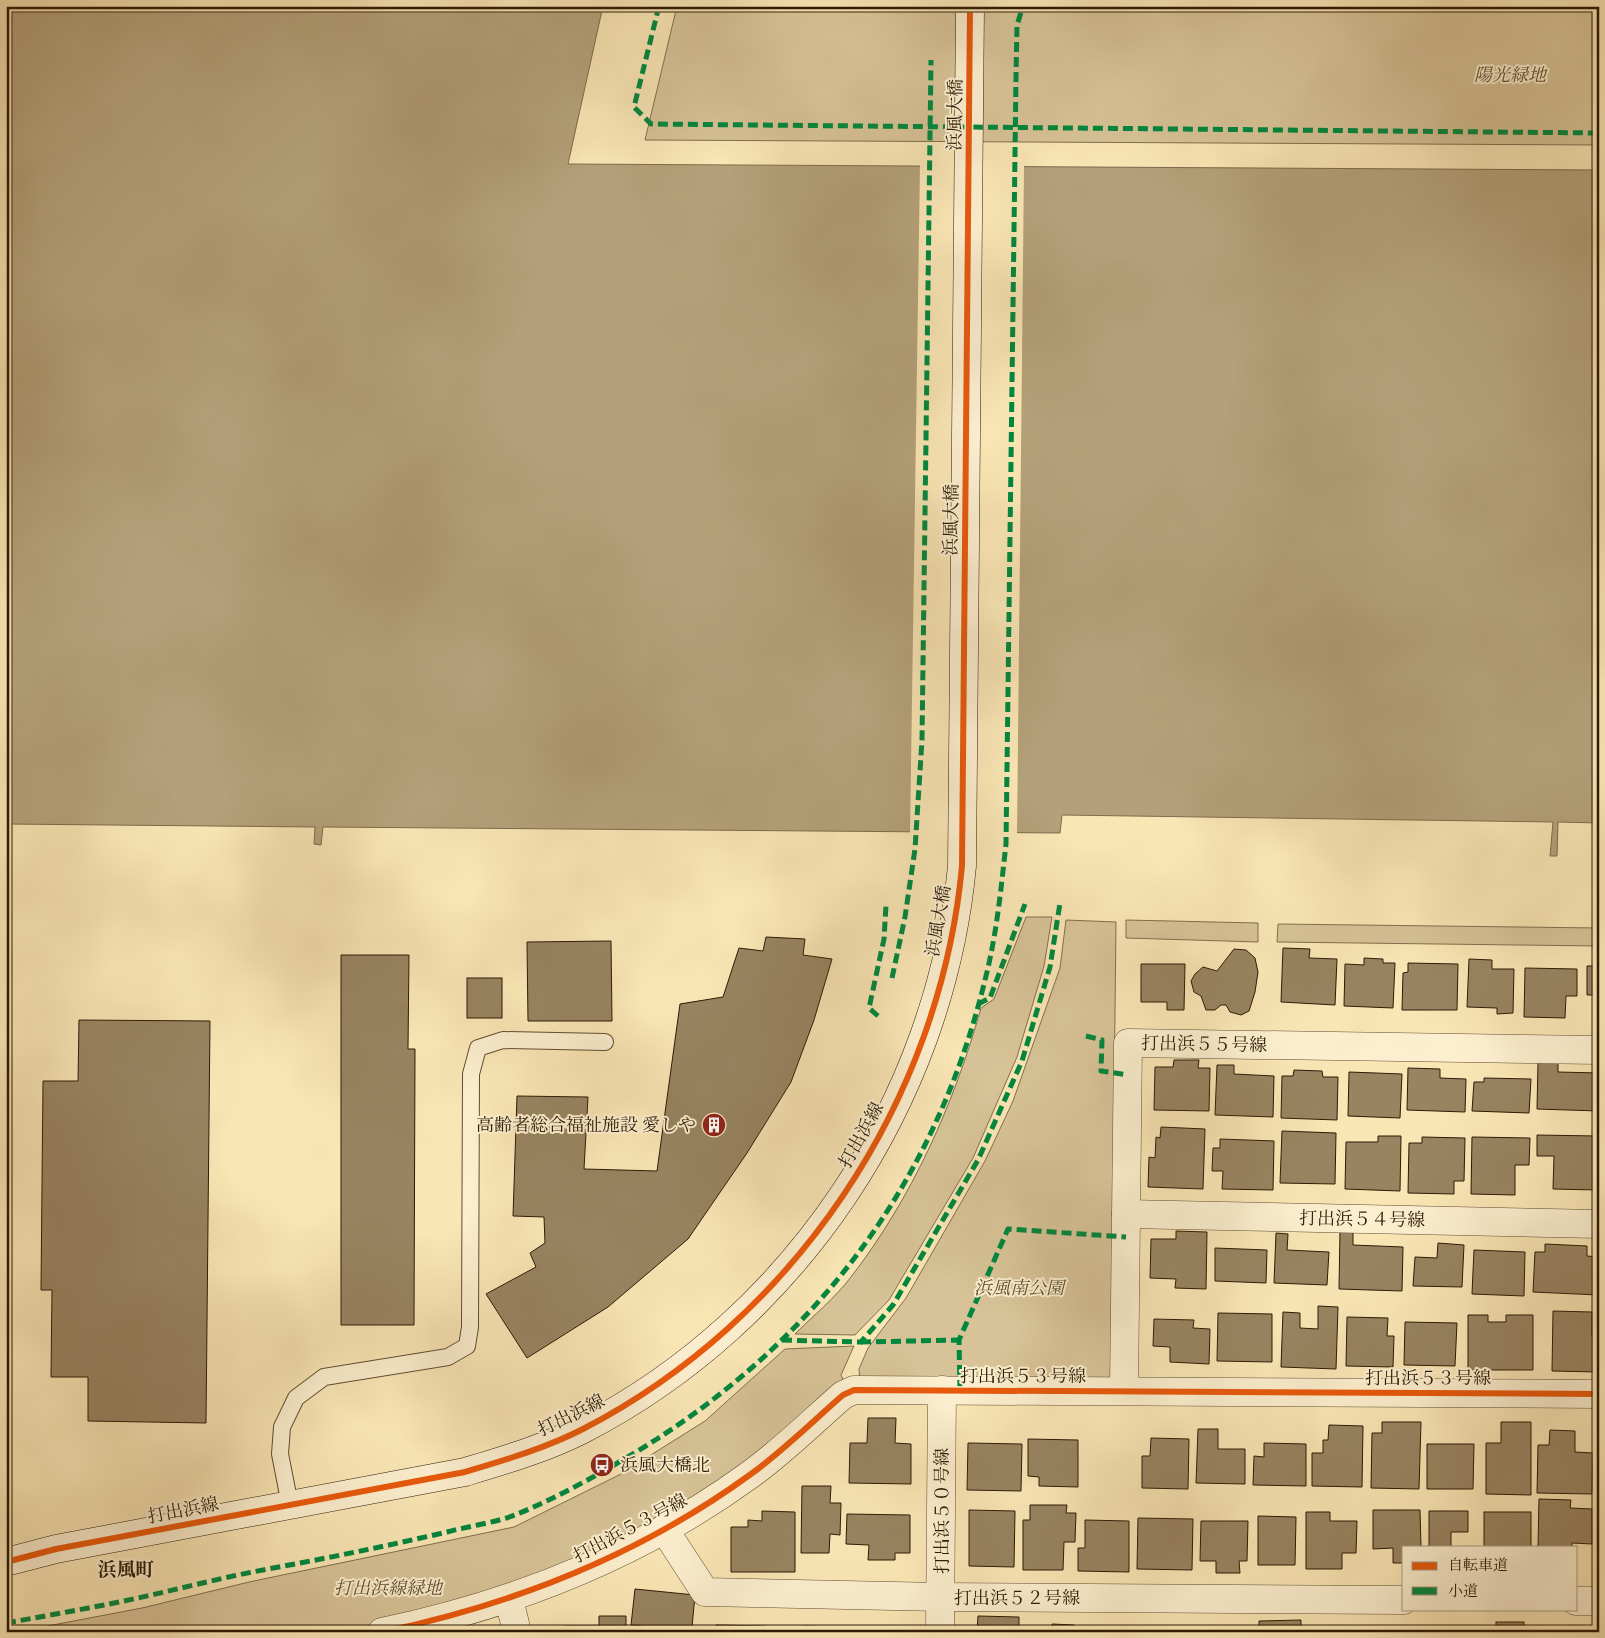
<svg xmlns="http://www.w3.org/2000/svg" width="1605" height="1638" font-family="'IM FELL English','Noto Serif JP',serif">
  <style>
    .green { fill: #d7c397; stroke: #826e4e }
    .water { fill: #b4a179; stroke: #7e6b4b }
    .pier { fill: #fae6b5 }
    .building { fill: #988461; stroke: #2d1a05 }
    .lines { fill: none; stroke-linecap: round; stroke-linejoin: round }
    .lane-casing { stroke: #604d31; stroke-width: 18 }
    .street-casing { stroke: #604d31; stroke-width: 29 }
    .secondary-casing { stroke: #2d1a05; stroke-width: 29 }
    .lane { stroke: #fcefcf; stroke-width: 16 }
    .street { stroke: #fcefcf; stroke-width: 28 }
    .secondary { stroke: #fcefcf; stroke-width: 28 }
    .quiet { stroke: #00873e; stroke-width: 5; stroke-dasharray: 10 5; stroke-linecap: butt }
    .cycleway-casing { stroke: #fcefcf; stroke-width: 9 }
    .cycleway { stroke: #e8590c; stroke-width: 6 }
    .labels { text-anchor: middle; stroke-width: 4; stroke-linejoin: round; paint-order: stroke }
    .park-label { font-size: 18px; font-style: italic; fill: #604d31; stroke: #fcefcf }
    .street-label { font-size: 18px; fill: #2d1a05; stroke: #fcefcf }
    .poi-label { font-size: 18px; fill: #2d1a05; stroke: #fcefcf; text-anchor: end }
    .neighbourhood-label { font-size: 19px; font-weight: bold; fill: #2d1a05; stroke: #fcefcf }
  </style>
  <rect width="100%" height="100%" fill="#fae6b5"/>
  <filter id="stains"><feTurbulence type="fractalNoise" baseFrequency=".004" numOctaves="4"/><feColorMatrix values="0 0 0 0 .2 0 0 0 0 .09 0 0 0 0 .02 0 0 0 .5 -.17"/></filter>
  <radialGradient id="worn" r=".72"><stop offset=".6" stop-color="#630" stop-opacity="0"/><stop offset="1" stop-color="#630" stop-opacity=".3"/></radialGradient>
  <g class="green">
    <path d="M677,6H1599V145L645,140Z"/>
    <path d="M1026,917H1052L1044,966L1017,1057L973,1158L889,1300L855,1335L795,1334C813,1316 835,1298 851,1277C912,1198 954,1104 981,1008L994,999Z"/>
    <path d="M1066,920L1116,922L1111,1379L860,1382L859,1369L868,1348L906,1298L985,1161L1013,1101L1060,968Z"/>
    <path d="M1126,920L1258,923V942L1126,938Z"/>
    <path d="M1278,924L1599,928V946L1277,942Z"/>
    <path d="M854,1346L841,1375L845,1384L742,1469L674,1514L577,1563L425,1615L338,1632H16L142,1608L249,1582L514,1527L619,1475L705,1421L785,1349Z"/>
  </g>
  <path class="water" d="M6,6H603L568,164L1599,170V823L1558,822L1557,856H1550L1553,822L1062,815L1060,833L323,827L321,845L314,844L315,827L6,824Z"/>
  <path class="pier" d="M920,164L1024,165L1017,835L910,834Z"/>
  <g class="building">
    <path d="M766,937L805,939L803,955L832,959L814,1020L791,1082L747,1153L688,1239L608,1307L527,1358L486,1294L536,1267L530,1253L545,1243L544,1217L513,1216L517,1096L588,1097L584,1169L657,1171L680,1004L723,997L739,948L763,951Z"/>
    <path d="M611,941L612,1021H528L527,942Z"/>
    <path d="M1283,948L1310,949L1309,958L1337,959L1335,1005L1281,1002Z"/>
    <path d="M1234,949L1246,950L1255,958L1258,972L1255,992L1249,1011L1241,1015L1230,1012L1226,1005H1221L1215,1010H1206L1201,996L1194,992L1191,981L1195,974L1203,967L1217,971Z"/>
    <path d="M341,955H409L408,1049H415L414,1325H341Z"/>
    <path d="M1364,958L1383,959V963H1395L1393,1008L1344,1006L1345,964L1364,965Z"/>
    <path d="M1469,959L1492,960V969H1514L1513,1013L1497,1014V1008L1467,1007Z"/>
    <path d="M1408,963L1458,964L1457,1010H1402L1403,973L1408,972Z"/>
    <path d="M1141,964H1185L1184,1010H1167V1002H1141Z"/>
    <path d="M1587,966H1599V1010H1596V995H1587Z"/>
    <path d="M1525,968L1577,969V996H1566L1565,1018L1524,1017Z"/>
    <rect x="467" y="978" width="35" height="40"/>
    <path d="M79,1020L210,1021L206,1423L88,1421V1377H51L52,1290H41L43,1081H78Z"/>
    <path d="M1174,1060H1199L1198,1068H1210L1209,1111L1154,1110L1155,1067H1173Z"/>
    <path d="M1538,1062L1558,1063V1072L1599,1073V1111L1537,1109Z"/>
    <path d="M1217,1065H1234V1074L1274,1076L1273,1117L1215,1115Z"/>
    <path d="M1408,1068L1440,1069V1078L1466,1079L1465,1112L1407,1110Z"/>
    <path d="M1294,1070L1322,1071L1323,1077H1338L1337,1120L1281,1118L1282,1076H1293Z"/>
    <path d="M1349,1072L1402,1074L1400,1118L1348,1116Z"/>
    <path d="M1484,1078L1531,1079L1529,1113L1472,1111L1474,1082H1484Z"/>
    <path d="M1161,1127L1205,1129L1203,1189L1148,1187L1149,1157L1155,1158L1156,1137L1160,1138Z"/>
    <path d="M1282,1131L1336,1133L1335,1184L1280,1183Z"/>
    <path d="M1537,1135L1598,1136L1597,1190L1553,1189L1554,1156H1537Z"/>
    <path d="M1378,1136H1401L1400,1191L1345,1189L1346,1142H1378Z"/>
    <path d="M1422,1137L1465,1138L1464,1181H1454V1194L1408,1193L1409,1143H1422Z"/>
    <path d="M1472,1137L1530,1138L1529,1165H1515V1195L1471,1194Z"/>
    <path d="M1220,1139L1274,1141L1273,1190L1222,1189L1223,1171H1212L1213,1148H1220Z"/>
    <path d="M1340,1230H1353V1245L1403,1247L1402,1291L1339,1289Z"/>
    <path d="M1176,1231L1207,1232L1206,1289L1175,1288L1176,1279L1150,1278L1151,1239H1176Z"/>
    <path d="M1276,1233L1288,1234L1287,1250L1329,1252L1327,1285L1274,1283Z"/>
    <path d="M1438,1243L1464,1245L1462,1287L1413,1286L1415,1257L1437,1258Z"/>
    <path d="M1545,1244L1587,1246V1256L1599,1257L1598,1295L1533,1292L1535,1252H1545Z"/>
    <path d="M1215,1248L1267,1250L1266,1283L1215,1281Z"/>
    <path d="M1474,1250L1525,1252L1524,1296L1472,1294Z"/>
    <path d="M1318,1306L1338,1307L1336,1369L1281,1367L1283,1312L1300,1313V1328L1318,1329Z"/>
    <path d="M1553,1311L1592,1312V1336H1599L1598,1372L1552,1371Z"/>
    <path d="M1218,1313L1272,1314V1362L1217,1361Z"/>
    <path d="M1468,1315H1488V1322H1506V1315H1533V1370H1468Z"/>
    <path d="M1347,1317L1388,1318L1387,1336H1394L1393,1367L1346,1366Z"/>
    <path d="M1154,1319L1194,1320L1193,1328L1210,1329L1209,1364L1170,1362V1347L1153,1346Z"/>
    <path d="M1405,1322L1457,1323L1455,1366L1404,1365Z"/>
    <path d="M868,1418H896L895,1443L911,1444V1484L849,1483L850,1443H867Z"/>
    <path d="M1382,1422H1421L1419,1489L1371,1488L1372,1433H1382Z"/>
    <path d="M1501,1422H1531V1495L1486,1494V1443H1501Z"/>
    <path d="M1329,1425L1363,1426L1362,1487L1312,1486V1453H1323V1440H1328Z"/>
    <path d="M1198,1429H1218V1449H1245V1484L1196,1483Z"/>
    <path d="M1550,1430L1575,1431V1452L1593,1453L1592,1494L1537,1493L1538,1445H1549Z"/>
    <path d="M1151,1438L1189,1439L1188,1489L1142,1488V1456H1150Z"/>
    <path d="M1028,1439L1078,1440V1487L1039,1486V1477L1028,1476Z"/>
    <path d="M968,1443L1022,1444L1021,1491L967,1490Z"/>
    <path d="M1264,1443L1306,1444V1486L1253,1485L1254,1456L1264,1457Z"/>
    <path d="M1427,1444H1474L1473,1489H1427Z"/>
    <path d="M802,1486H831L830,1503H841L840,1535L830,1534L829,1553H801Z"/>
    <path d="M1539,1499L1571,1500L1570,1508L1592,1509V1544L1572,1543V1547H1538Z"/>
    <path d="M1030,1505H1067L1066,1513H1076L1075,1542H1064L1063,1570H1023V1520H1030Z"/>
    <path d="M969,1510L1015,1511L1014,1567L969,1566Z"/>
    <path d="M1373,1510H1420L1421,1547H1404V1563H1393V1548L1373,1549Z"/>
    <path d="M762,1511L795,1512V1572H731V1527H748V1520L762,1521Z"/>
    <path d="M1429,1511H1468V1532H1451V1547H1429Z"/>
    <path d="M1306,1512H1330V1521H1357L1356,1553H1342V1569H1306Z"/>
    <rect x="1484" y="1512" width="47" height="35"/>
    <path d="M847,1514L910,1515V1553H895V1560H868L869,1545L846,1544Z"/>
    <path d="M1258,1516L1296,1517L1295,1565H1258Z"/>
    <path d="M1138,1518L1193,1519L1192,1570L1137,1569Z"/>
    <path d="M1085,1520L1129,1521V1572L1078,1571V1548H1085Z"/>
    <path d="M1201,1521H1248L1247,1561H1239L1240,1573H1216V1561H1200Z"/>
    <path d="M635,1589L695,1595L692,1627L684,1626V1632H641L642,1626L631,1625Z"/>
    <path d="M599,1616H626V1632H565V1626H599Z"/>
    <path d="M978,1616L1019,1617V1632H977Z"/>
    <path d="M1301,1620V1632H1259V1621Z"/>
    <rect x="1496" y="1622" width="28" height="10"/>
    <path d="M1052,1624L1074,1625V1632H1029L1052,1631Z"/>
    <path d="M716,1625L766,1626V1632H716Z"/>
    <path d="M803,1626L833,1627V1632H803Z"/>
    <path d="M841,1628L909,1629V1632H841Z"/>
    <rect x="1196" y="1629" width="34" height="3"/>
    <rect x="1376" y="1629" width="28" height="3"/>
  </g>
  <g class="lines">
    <g class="lane-casing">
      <path id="lane" d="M290,1505L280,1454L282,1427L296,1398L324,1377L448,1357L467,1346L470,1327L471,1074L478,1048L503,1040L605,1042"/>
    </g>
    <g class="street-casing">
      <g id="street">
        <path d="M1126,1214L1599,1224"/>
        <path d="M1124,1391L1128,1043L1599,1050"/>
        <path d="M664,1529L705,1592L941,1597L1404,1600"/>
        <path d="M509,1599L517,1632"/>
        <path d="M1576,1601H1599"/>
        <path d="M382,1632C516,1604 640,1555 751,1474C784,1450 813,1421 843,1395L854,1390L1599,1394"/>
        <path d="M940,1632L942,1390"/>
      </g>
    </g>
    <g class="secondary-casing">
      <path id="secondary" d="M6,1562L56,1549L465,1472C505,1460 546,1448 583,1429C794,1320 940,1102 962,866L970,6"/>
    </g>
    <use href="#lane" class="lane"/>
    <use href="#street" class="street"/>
    <use href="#secondary" class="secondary"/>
    <g class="quiet">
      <path d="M659,6L634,107L651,124L1599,133"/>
      <path d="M892,978L905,917L915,849L922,740L931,60"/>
      <path d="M978,1004L990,998L1025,904"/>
      <path d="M878,1016L869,1008L884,939L886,905"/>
      <path d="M1086,1036L1102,1040L1101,1071L1128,1075"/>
      <path d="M782,1340L861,1342L893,1305L978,1160L1022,1061L1050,967L1060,903"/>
      <path d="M861,1342L959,1340"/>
      <path d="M960,1390L959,1340L1008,1229L1126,1237"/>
      <path d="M6,1623C45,1616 85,1609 124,1601C172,1591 219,1578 268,1569C328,1558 387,1546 447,1532C469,1526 494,1523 515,1515C562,1496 614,1466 657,1439C827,1329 939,1173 986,976C997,932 1001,888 1006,844L1016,77L1017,25L1023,6"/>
    </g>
    <g class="cycleway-casing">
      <g id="cycleway">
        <path d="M6,1562L56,1549L465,1472C505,1460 546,1448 583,1429C794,1320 940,1102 962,866L970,6"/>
        <path d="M382,1632C516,1604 640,1555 751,1474C784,1450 813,1421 843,1395L854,1390L1599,1394"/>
      </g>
    </g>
    <use href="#cycleway" class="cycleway"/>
  </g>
  <defs>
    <g id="building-disc" transform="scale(1.25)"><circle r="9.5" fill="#8f2418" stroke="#fcefcf"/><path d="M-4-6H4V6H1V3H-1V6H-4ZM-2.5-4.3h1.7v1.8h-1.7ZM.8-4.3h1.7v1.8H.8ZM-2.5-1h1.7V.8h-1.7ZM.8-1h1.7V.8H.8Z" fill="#fff"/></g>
    <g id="bus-disc" transform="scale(1.25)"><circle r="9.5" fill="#8f2418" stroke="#fcefcf"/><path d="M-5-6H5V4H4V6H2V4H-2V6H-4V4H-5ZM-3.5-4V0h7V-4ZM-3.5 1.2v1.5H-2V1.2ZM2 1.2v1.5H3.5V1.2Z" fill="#fff"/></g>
  </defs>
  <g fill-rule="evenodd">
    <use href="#building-disc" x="714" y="1125"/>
    <use href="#bus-disc" x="602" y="1465"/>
  </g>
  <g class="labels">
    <g class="park-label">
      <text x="1510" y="81">陽光緑地</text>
      <text x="1019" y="1294">浜風南公園</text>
      <text x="388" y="1594">打出浜線緑地</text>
    </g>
    <g class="street-label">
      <text transform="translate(955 115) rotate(-89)" y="6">浜風大橋</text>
      <text transform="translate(951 520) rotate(-89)" y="6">浜風大橋</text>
      <text transform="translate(938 921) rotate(-80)" y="6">浜風大橋</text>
      <text transform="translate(1204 1044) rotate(1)" y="6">打出浜５５号線</text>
      <text transform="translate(861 1135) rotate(-61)" y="6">打出浜線</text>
      <text transform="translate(1362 1219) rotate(1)" y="6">打出浜５４号線</text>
      <text x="1023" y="1382">打出浜５３号線</text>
      <text x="1428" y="1384">打出浜５３号線</text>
      <text transform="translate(571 1415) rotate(-26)" y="6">打出浜線</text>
      <text transform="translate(183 1510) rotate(-11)" y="6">打出浜線</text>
      <text transform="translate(942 1511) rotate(-90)" y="6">打出浜５０号線</text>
      <text transform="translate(630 1528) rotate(-28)" y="6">打出浜５３号線</text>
      <text x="1017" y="1604">打出浜５２号線</text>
    </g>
    <g class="poi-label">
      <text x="696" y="1131">高齢者総合福祉施設 愛しや</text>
      <text x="620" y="1471" text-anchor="start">浜風大橋北</text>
    </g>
    <g class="neighbourhood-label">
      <text x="126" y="1576">浜風町</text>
    </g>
  </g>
  <rect width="1605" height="1638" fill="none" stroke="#fae6b5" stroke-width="25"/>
  <rect x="8" y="8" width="1590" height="1623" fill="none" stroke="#2d1a05" stroke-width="2.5"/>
  <rect x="12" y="12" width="1580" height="1613" fill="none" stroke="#2d1a05"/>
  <rect x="1402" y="1546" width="175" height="65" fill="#fcefcf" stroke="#a99a7e"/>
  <rect x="1412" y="1562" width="25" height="8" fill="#e8590c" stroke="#a99a7e"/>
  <text x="1448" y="1570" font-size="15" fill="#2d1a05">自転車道</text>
  <rect x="1412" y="1587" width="25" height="8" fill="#00873e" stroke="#a99a7e"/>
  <text x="1448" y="1596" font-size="15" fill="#2d1a05">小道</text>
  <rect width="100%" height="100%" filter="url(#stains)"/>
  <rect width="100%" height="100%" fill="url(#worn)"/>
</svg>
